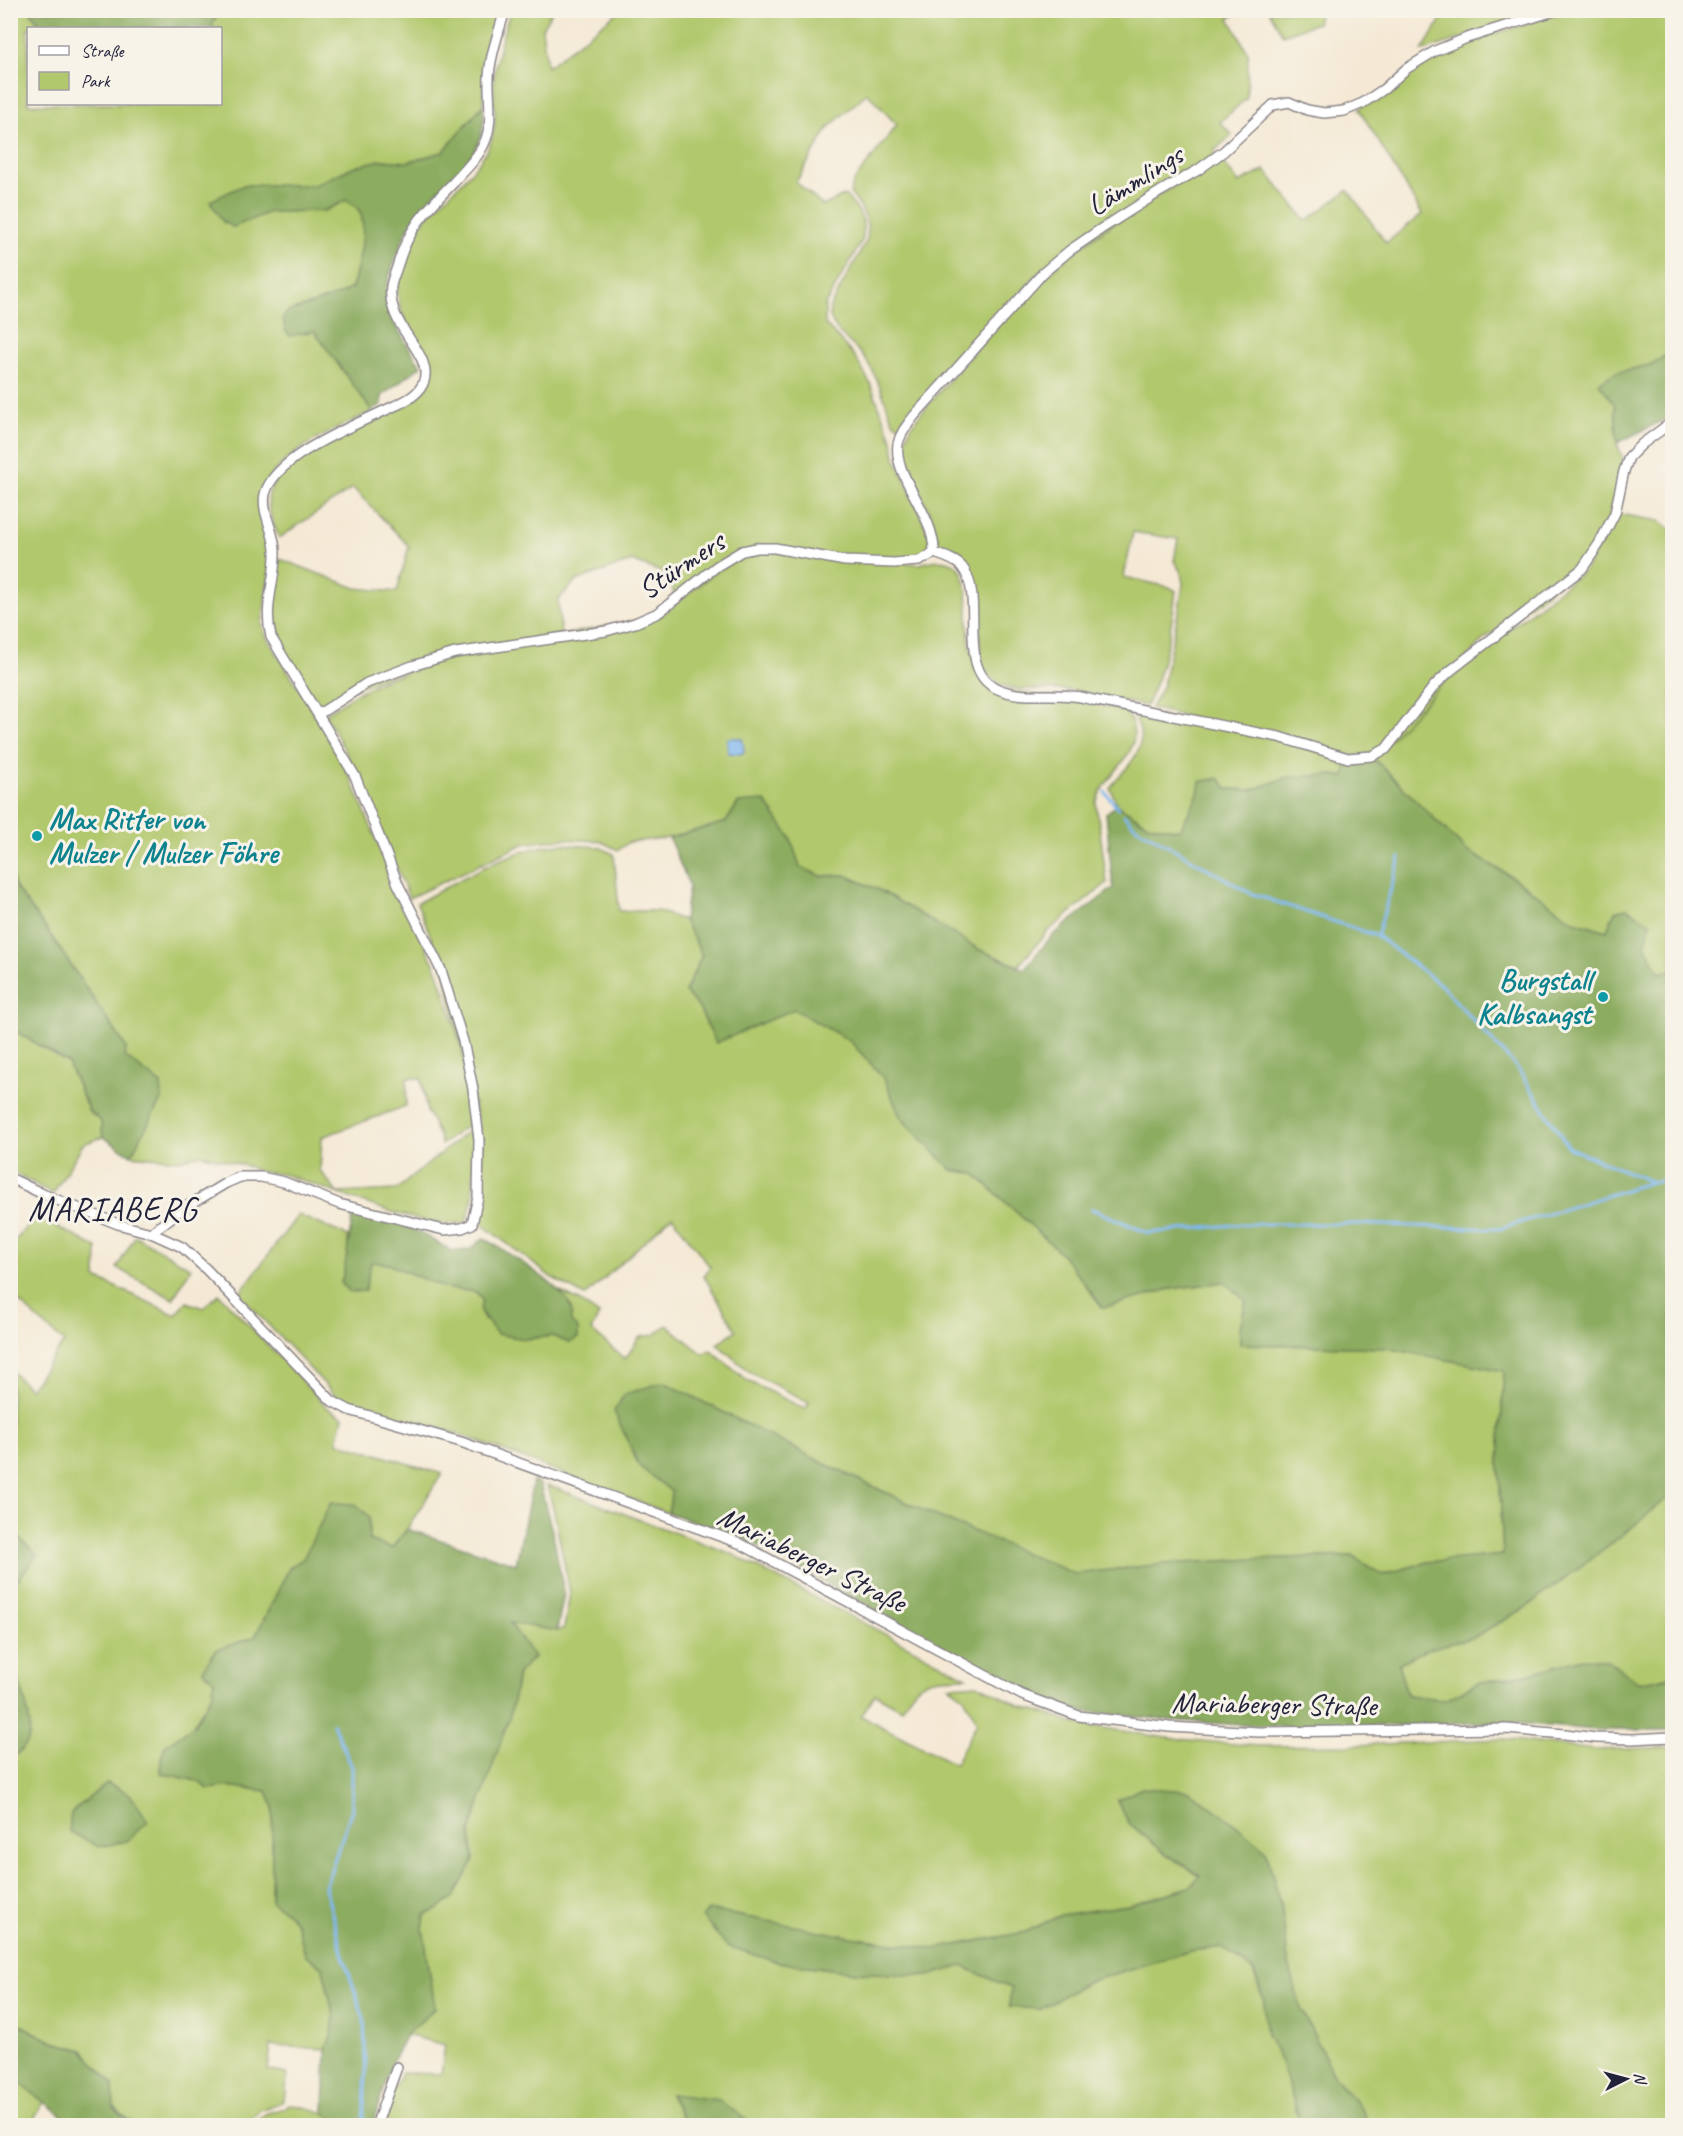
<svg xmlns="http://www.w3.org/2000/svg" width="1683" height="2136" font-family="Caveat,sans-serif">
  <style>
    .green { fill: #b1c86c; stroke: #6a7554; stroke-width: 1.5 }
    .forest { fill: #8cac60; stroke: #57674e; stroke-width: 1.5 }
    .water { fill: #81b9f1; stroke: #526e96; stroke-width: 1.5 }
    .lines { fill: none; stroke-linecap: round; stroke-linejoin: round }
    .stream { stroke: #81b9f1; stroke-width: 3 }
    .street-casing { stroke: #8c8688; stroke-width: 12 }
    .street { stroke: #fff; stroke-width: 9 }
    .culture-dot { fill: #0f9aa8; stroke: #f7f3e8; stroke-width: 2 }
    .labels { text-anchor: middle; stroke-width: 6; stroke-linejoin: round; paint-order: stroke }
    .street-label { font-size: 30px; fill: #22223b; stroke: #f7f3e8 }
    .culture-label { font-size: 30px; font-weight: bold; fill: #0d838f; stroke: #f7f3e8; text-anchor: start }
    .quarter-label { font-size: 33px; letter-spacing: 1.5px; fill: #22223b; stroke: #f7f3e8 }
  </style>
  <rect width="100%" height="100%" fill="#f7f3e8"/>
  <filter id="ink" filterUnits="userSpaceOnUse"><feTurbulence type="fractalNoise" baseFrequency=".0167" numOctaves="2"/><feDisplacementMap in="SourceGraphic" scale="12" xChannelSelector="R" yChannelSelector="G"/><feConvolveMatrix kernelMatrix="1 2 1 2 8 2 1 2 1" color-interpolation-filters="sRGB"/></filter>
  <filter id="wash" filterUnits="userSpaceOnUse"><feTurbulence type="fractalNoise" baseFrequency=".008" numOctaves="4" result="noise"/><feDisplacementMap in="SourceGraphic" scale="24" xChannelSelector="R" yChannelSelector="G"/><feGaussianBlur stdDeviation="1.35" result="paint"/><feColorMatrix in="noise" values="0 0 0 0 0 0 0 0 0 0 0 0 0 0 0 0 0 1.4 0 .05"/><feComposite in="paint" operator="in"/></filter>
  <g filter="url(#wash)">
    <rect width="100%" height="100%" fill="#f5e9d5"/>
    <g class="green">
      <path d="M10,11H30L40,25L46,28H28V104H220V28H211L219,11H500L483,74V105L443,152L407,162L381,160L353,167L314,186L244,185L233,227L269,212L324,211L347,200C350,203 355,206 358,209C370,225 357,270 352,288L338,295L314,330L372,411C336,430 277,452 262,492L272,553L262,624L267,638L298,687L351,779L396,886L438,972L460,1042L474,1116L472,1122L441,1145L440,1138L427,1111L421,1078H407L406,1106L322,1137L320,1170L337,1193L396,1190L472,1128L475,1131L473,1196L467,1221C437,1237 321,1185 285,1175C273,1171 260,1175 250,1167L201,1154L179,1160L131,1155L162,1098L161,1084L125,1057L126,1047L47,930L15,887L10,871Z"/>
      <path d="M510,11H552L542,28L547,67L619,11H1243L1229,18L1248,53L1247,98L1220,122L1232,135L1214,151L1216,154L1040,271L901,427L893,422C885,401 877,374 863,356C851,341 827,329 830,307L867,240C870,219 862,208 850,193L854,181L897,125L867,93L829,127L796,182L823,206L845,195L859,212L863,221V239L825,305V324L855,357L870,383L893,442L895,457L929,535L930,552L918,558H846L757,545L675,598L669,575L632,561L576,581L558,600L561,635L455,651L352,689L318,706C304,683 278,651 273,624C269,603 275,579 280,559L356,588L397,592L409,546L353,488L279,538C274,525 266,509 269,494C275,464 356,429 383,416C398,409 415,403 424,390C440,369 426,354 414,337C405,322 396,304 398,286C401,266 409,239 422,223C443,197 472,178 488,148C500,125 492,101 494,77C496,54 504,32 510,11Z"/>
      <path d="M1269,11H1320L1317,23L1283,35Z"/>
      <path d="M1446,11H1548L1422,51Z"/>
      <path d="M1570,11H1672V352L1650,365L1614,373L1617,443L1624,462L1608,521L1580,567L1482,641L1384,746L1370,754L1349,756L1151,708L1163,685L1179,609L1183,584L1181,572L1174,561L1178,539L1133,532L1124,577L1169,587L1176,591C1171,632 1164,668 1146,706L1071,690L1020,689L1001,685L989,676L982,664C978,639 981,581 966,563C960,556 950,552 942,549C936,539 935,525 930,514C916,478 889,457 916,419C964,365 1015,297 1073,253C1119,217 1171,189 1220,159L1239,183L1265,170L1306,221L1348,190L1386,243L1422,214L1359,109L1436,54L1469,41Z"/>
      <path d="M1618,514L1660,521L1672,530V970L1660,973L1645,945L1650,923L1626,908L1615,911L1607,931L1574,921L1512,877L1467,851L1373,758L1452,673L1584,571Z"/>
      <path d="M758,551L920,564C985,543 961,616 971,650C975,663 984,676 990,688L1070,699L1125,710C1153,752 1107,767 1096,803L1107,883L1048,931L1018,966L978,949L883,892L845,875L821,876L800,867L790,837L738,803L727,822L669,838L629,842L618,850L600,841L561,839L523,844L409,898L358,775L325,714L355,694L383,680L456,656L660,616C691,595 721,559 758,551Z"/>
      <path d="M1132,711L1279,739L1347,760L1346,777L1331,775L1288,777L1253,790L1228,789L1201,782L1198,794L1180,830L1149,825L1117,805L1110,788C1132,760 1153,747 1132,711Z"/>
      <path d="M561,844L599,847L614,854L619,911H657L684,920L702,955L685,992L699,1008L710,1031L794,1009L850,1041L884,1078L901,1118L952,1170L975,1174L1062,1254L1103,1308L1170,1289L1224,1282L1246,1301L1240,1328V1344L1387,1348L1504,1371L1499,1465L1503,1556L1428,1562L1381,1575L1352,1556L1256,1559L1164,1564L1075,1574L929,1513L825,1464L664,1382L639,1466L672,1492L668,1513L464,1436L370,1410L335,1395L239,1294L298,1215L348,1236V1260L341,1283L365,1291L371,1261L388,1264L445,1288L476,1292L482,1299L480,1311L485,1320L524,1339L552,1336L569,1343L571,1307L559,1291L579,1301L599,1315L591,1330L625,1359L640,1337L654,1335L667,1325L703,1354L710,1350L748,1381L805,1409L809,1402L751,1373L717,1344L736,1330L704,1276L710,1267L672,1216L585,1296L551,1277L480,1223L482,1140L444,969L417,903C463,879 508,848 561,844Z"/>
      <path d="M10,1028L68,1063L89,1112L101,1121L103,1137L83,1144L53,1194L13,1172L11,1169Z"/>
      <path d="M37,1216L97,1248L96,1278L176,1315L187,1302L203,1308L219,1294L329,1409L343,1417L337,1442L442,1474L407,1529L392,1548L368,1540L369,1517L331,1502L303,1560L290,1567L255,1637L216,1650L213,1693L193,1726L165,1746L161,1773L197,1781L209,1789L227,1786L267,1791L273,1806L271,1901L285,1911L296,1922L305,1954L323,1968L334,2017L332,2034L326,2049L271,2046L268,2070L287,2074L286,2093L282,2102L260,2110L245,2125H137C109,2112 97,2076 83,2050L53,2042L11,2020V1758L22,1750L29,1716L11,1658L10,1589L36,1555L11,1530V1371L30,1389L64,1342L11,1295V1245Z"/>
      <path d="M135,1236L191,1268L173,1299L117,1268Z"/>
      <path d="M547,1485L732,1554L967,1677C933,1678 919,1675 902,1709L875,1694L861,1716L955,1764L977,1722L964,1697L949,1686L977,1684L1019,1705L1078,1724L1167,1738L1257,1746L1355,1745L1505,1739L1595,1750L1672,1747V2125H1368L1363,2110L1335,2077L1301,2009L1288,1960L1282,1911L1266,1851L1231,1821L1189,1791L1117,1800L1129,1823L1166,1854L1200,1876L1190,1887L1129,1905L1061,1915L1026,1932L934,1949L857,1938L778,1962L855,1972L928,1976L962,1966L1011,1988L1009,2007L1041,2009L1087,1982L1190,1951L1222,1947L1253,1971L1264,2002L1267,2035L1282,2064L1301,2125L1159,2126L1157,2124L1154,2126L753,2125L718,2100L670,2095L686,2125L379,2126L387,2102L402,2073L441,2074L445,2045L406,2035L435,2008L423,1928L425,1915L440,1908L474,1860L470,1832L516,1687L518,1673L534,1657L509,1622L557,1631L564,1628L570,1593L554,1511Z"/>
      <path d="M1672,1494V1672L1669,1676L1639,1683L1606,1659L1477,1683L1446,1700L1407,1695L1398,1663L1428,1649L1475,1637L1528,1606L1630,1529Z"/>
      <path d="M10,2045L17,2053C13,2084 22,2084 44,2102L31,2124L11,2117Z"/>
      <path d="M289,2104C306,2108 329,2110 339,2125L252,2126L265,2114L284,2108Z"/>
    </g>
    <g class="forest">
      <path d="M30,11H219L211,28H46L41,25Z"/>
      <path d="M483,105C491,161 440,179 414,218C406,231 400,246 395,260C390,274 385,286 387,301C389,321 410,348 421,366L382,396V404L372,411L314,331L290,336L285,330L283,317L288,312L338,295L352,288C357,270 370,224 358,209C355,206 350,203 347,200L324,211L269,212L233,227L223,222L210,201L244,185H314L353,167L381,160L407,162L443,152Z"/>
      <path d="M1672,352V416L1617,443L1615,405L1599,383L1614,373L1650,365Z"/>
      <path d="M1373,758L1467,851L1512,877L1574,921L1607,931L1615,911L1627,908L1651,923L1645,945L1660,973L1672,970V1494L1630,1529L1528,1606L1475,1637L1428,1649L1398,1664L1407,1695L1446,1700L1477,1683L1529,1674L1581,1658L1606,1659L1639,1683L1668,1677L1672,1672V1730H1595L1505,1722L1353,1727L1257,1726L1169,1720L1081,1711L1027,1693L742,1537L668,1513L672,1492L639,1466L614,1411L625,1394L664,1382L825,1464L929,1513L1075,1574L1164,1564L1256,1559L1352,1556L1382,1575L1428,1562L1503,1555L1499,1465L1504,1371L1387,1348L1240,1344V1328L1246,1301L1224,1282L1170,1289L1103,1308L1062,1254L975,1174L952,1170L901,1118L884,1078L850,1041L794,1009L716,1043L699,1008L685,992L702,955L684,920L689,885L669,838L726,822L738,803L765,801L790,837L800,867L821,876L845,875L883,892L978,949L1024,969L1053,935L1113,888L1106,813L1117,805L1149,825L1180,830L1198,794L1200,782L1219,778L1228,789L1253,790L1288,777L1331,775L1345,777L1347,760Z"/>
      <path d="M11,871L15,887L47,930L126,1047L125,1057L161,1084L162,1098L131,1155L103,1137L101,1121L90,1112L68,1063L11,1028Z"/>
      <path d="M354,1212L399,1221L452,1251L469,1250L484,1238C503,1250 565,1287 571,1308C572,1312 571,1318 571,1322L578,1328V1338L569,1343L552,1336L524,1339L497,1334L480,1311L482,1299L476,1292L445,1288L388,1264L371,1262L365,1291L350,1292L341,1283C348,1259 348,1236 354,1212Z"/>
      <path d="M533,1481L540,1484L554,1539L564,1593L557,1631L510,1623L534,1657L518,1673L511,1712L470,1832L474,1860L454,1897L440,1908L425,1915L423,1928L435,2008L406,2035L392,2062L372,2125H339L336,2121L324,2113L326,2049L332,2034L334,2017L323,1968L305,1954L296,1922L285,1911L271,1901L273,1806L267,1791L227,1786L209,1789L197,1781L161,1773V1758L165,1746L193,1726L213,1693L214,1681L203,1670L216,1650L255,1637L290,1567L303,1559L331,1502L357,1505L369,1517V1540L392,1548L407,1529L516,1564Z"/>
      <path d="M11,1530L37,1555L11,1589H10Z"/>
      <path d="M11,1658C17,1679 34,1716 29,1737C27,1747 18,1753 11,1758Z"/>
      <path d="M107,1783L130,1794L148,1821L127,1841L99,1847L69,1831L71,1813Z"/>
      <path d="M1142,1788L1189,1791L1231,1821L1266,1851L1282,1911L1288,1960L1301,2009L1335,2077L1363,2110L1368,2125H1301L1282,2064L1267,2035L1264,2002L1254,1971L1222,1947L1190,1951L1087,1982L1041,2009L1009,2007L1011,1988L962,1966L928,1976L855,1972L778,1962L727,1946L702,1917L709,1910L857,1938L934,1949L1026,1932L1061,1915L1129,1905L1190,1887L1200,1875L1166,1854L1129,1823L1117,1800Z"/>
      <path d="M10,2020L53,2042L82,2050L113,2084L114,2108L129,2122L137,2125H74L20,2083L14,2072L17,2053L11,2045Z"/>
      <path d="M670,2094L719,2100L753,2125H686Z"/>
    </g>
    <path class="water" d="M729,738H741L743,741L744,752L740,754L728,753L727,740Z"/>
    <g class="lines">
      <g class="stream">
        <path d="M1105,792L1118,808"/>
        <path d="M1124,815L1136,827L1250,893L1377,936L1441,985L1518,1069L1569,1148L1652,1182L1672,1181"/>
        <path d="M1377,936L1400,858"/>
        <path d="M1092,1209L1148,1233L1244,1224H1356L1499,1229L1651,1182"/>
        <path d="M333,1724L352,1767V1809L325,1887L342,1952L364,2019L366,2074L363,2126"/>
      </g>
    </g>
  </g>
  <g filter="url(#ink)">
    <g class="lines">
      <g class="street-casing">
        <g id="street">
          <path d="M934,553C943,556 955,559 962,567C987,597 954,671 998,689C1021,699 1047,693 1071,696C1078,696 1086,698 1093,700L1279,737L1348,758L1372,756L1386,749L1435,685L1450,671L1582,569L1599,544L1615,513L1624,471L1629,457L1642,444L1672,422"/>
          <path d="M934,553C935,514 893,477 898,444C900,433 908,424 914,416L1043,273L1069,251L1101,229L1161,191L1198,170L1224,151L1273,105L1289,102L1307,110L1324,113L1344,111L1363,103L1384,89L1406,69L1435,51L1467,38L1557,10"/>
          <path d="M319,714L367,683L412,666L455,653L606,631L635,623L658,613L717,566L742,551L757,548H775L845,561L894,563L919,561L934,553"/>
          <path d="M10,1178L45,1195L118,1224L151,1233L182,1247L206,1269L332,1401L349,1410L461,1442L739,1543L1022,1695L1079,1716L1169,1727L1259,1732L1506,1729L1565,1734L1596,1738L1632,1739L1672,1737"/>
          <path d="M151,1233L181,1210L226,1183L240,1177H261L284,1182L339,1204L444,1230L462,1228L472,1224L478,1197L479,1140L473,1089L463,1041L441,970L398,884L355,776L271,637C263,604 276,582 275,551C275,532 261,513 265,494C275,456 353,426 386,410C400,403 419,397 424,381C433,352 386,327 391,286C392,279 396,271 398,264C409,227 427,210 453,183C464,171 477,159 484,144C494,123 488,99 489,77C490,55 499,32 505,10"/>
          <path d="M376,2126L397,2067"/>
        </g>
      </g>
      <use href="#street" class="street"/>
    </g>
  </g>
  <g class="culture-dot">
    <circle cx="37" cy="836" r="6"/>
    <circle cx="1603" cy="997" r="6"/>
  </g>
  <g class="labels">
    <g class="street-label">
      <text transform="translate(1135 180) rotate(-32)" y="10">Lämmlings</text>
      <text transform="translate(681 565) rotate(-34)" y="10">Stürmers</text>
      <text transform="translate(812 1559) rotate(26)" y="10">Mariaberger Straße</text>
      <text transform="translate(1274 1704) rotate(1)" y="10">Mariaberger Straße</text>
    </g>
    <g class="culture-label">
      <text x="49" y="829">Max Ritter von<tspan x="49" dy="34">Mulzer / Mulzer Föhre</tspan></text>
      <text x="1591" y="990" text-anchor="end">Burgstall<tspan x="1591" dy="34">Kalbsangst</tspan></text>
    </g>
    <g class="quarter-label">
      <text x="113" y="1220">MARIABERG</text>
    </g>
  </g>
  <rect width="1683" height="2136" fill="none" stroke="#f7f3e8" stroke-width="36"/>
  <rect x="27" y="27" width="195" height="78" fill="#f7f3e8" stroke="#a29fa3" stroke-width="1.5"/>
  <rect x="39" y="46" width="30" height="9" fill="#ffffff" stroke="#a29fa3" stroke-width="1.5"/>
  <text x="81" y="57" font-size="18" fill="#22223b">Straße</text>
  <rect x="39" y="72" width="30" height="18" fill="#b1c86c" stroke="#a29fa3" stroke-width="1.5"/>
  <text x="81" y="87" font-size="18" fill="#22223b">Park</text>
  <g transform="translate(1626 2079) rotate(84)" stroke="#f7f3e8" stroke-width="4.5" paint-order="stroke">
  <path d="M0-4.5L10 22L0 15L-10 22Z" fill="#22223b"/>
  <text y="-9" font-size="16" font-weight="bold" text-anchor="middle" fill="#22223b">N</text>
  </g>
</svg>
